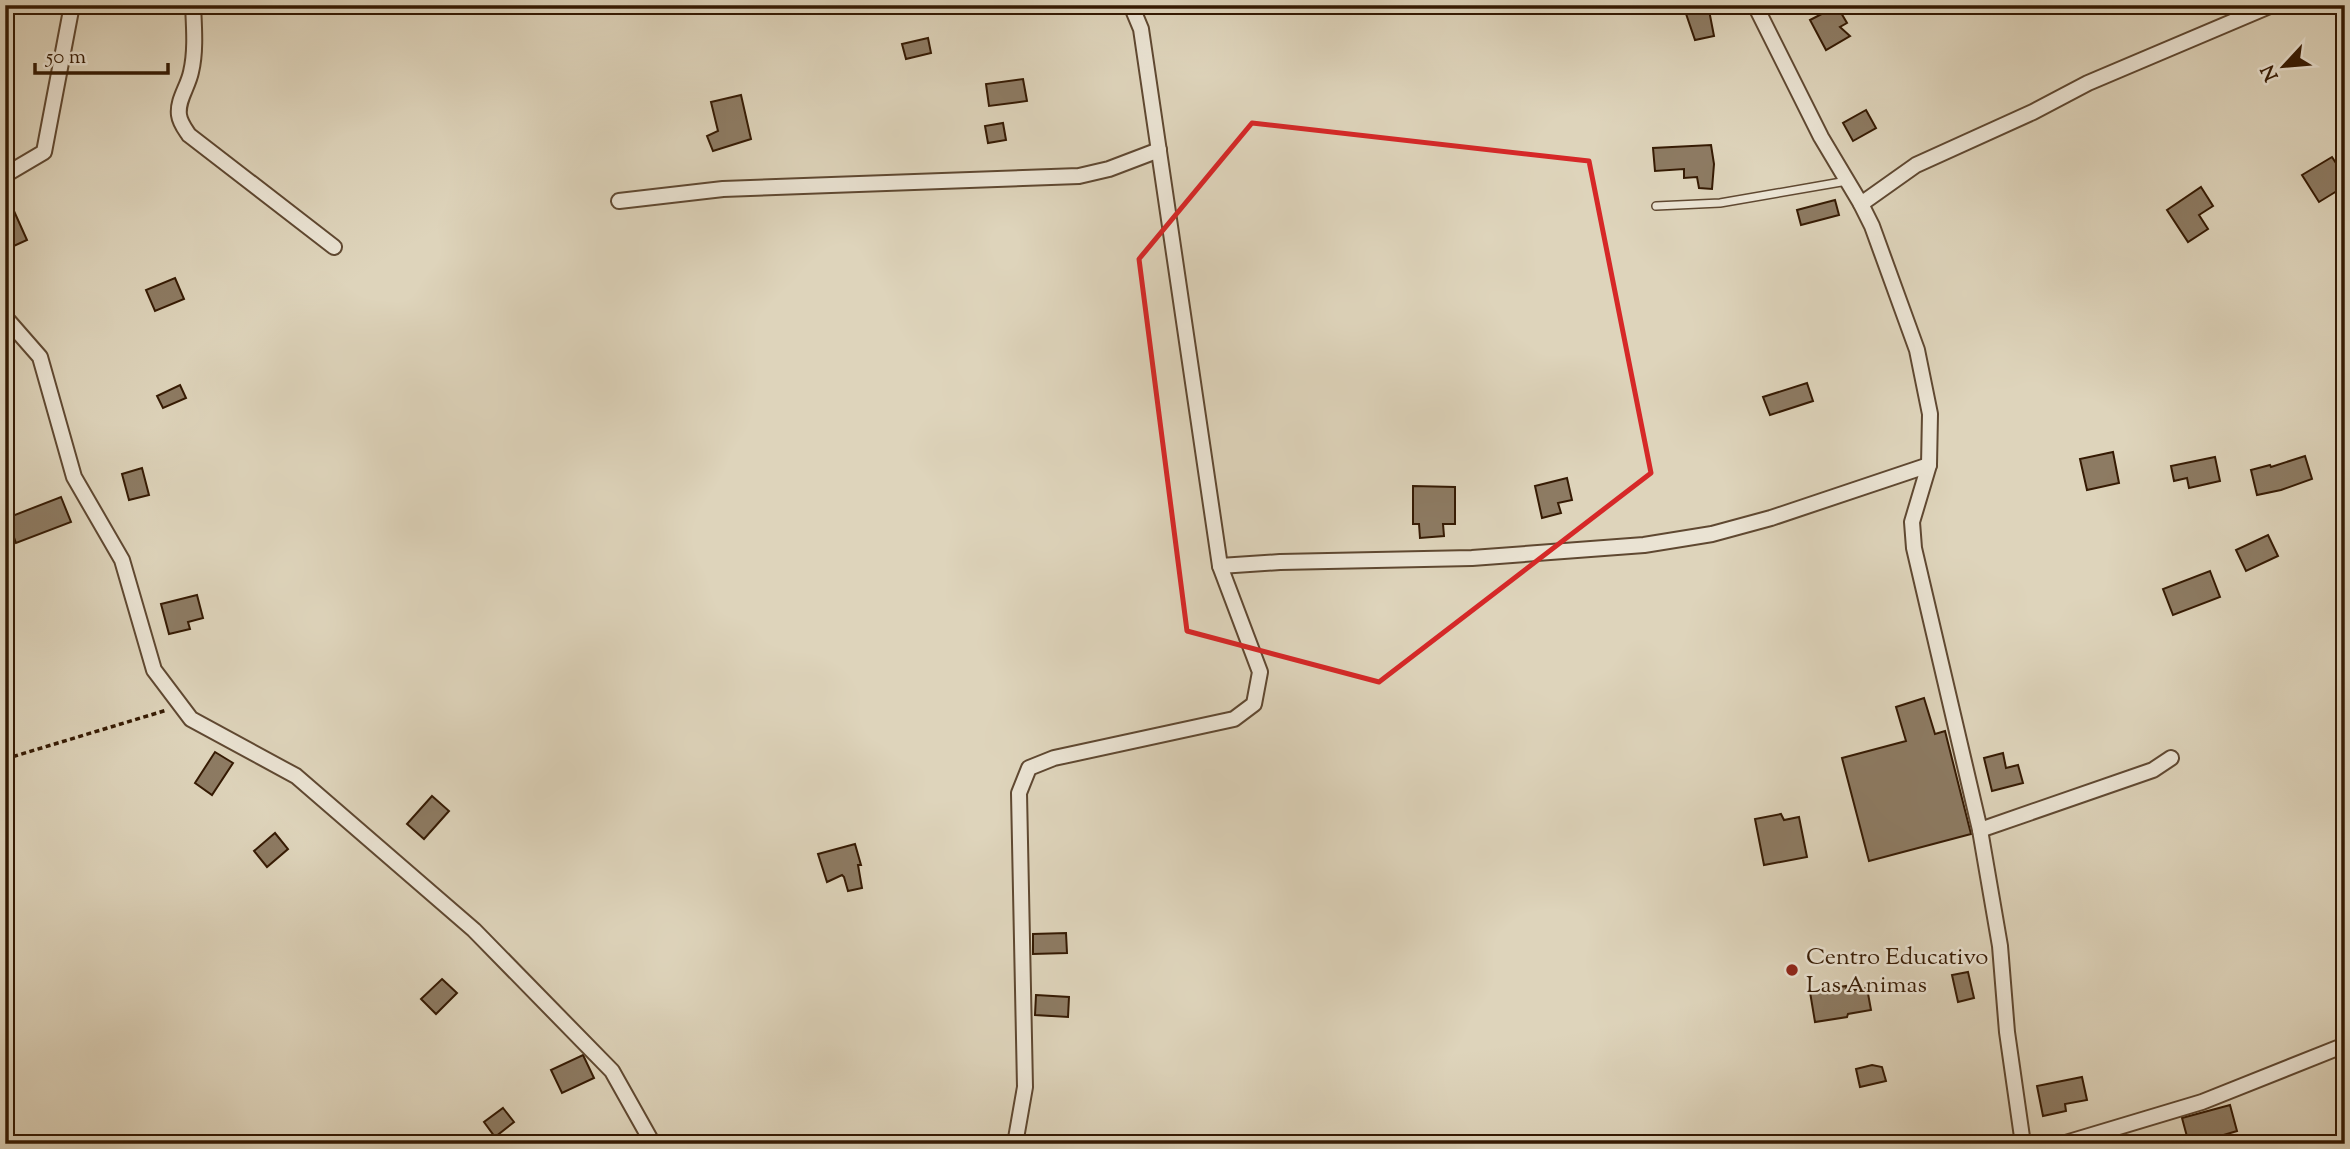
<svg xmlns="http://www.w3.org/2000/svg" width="2350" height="1149" font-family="'Sorts Mill Goudy',serif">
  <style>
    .building { fill: #8d7b63; stroke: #351a03; stroke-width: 2 }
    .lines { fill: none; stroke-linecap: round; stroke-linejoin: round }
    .service-casing { stroke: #5f4831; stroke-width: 10 }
    .minor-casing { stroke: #5f4831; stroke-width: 18 }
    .path { stroke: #351a03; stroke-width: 3.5; stroke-dasharray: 5 3.5; stroke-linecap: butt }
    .service { stroke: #eae3d3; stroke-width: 7 }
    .minor { stroke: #eae3d3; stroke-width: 14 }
    .marked { fill: none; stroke: #d62828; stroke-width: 5; stroke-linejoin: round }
    .poi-dot { fill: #8f2418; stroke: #eae3d3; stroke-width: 2.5 }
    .labels { text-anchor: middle; stroke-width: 5; stroke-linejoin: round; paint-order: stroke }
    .poi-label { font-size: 24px; fill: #351a03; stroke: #eae3d3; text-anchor: start }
  </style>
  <rect width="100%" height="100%" fill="#ded4bb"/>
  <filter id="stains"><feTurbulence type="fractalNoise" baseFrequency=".00286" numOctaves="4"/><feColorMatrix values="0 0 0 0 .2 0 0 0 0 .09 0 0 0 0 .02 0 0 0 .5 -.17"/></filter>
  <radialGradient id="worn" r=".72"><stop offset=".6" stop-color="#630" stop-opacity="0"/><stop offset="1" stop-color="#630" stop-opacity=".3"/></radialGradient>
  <g class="building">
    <path d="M1683,5H1708L1714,36L1695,40Z"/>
    <path d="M1837,6L1847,23L1840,27L1850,36L1826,50L1810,20Z"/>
    <path d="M928,38L931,53L906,59L902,44Z"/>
    <path d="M1023,79L1027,101L989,106L986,84Z"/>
    <path d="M741,95L751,139L713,151L707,136L718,131L711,102Z"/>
    <path d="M1866,110L1876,128L1853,141L1843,123Z"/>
    <path d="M1003,123L1006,140L988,143L985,126Z"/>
    <path d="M1711,145L1714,164L1712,189L1699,188L1697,177L1684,178V169L1655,171L1653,148Z"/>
    <path d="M2332,157L2345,177V186L2319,202L2302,175Z"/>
    <path d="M2201,187L2213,206L2199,215L2208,229L2188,242L2167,210Z"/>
    <path d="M5,191L27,240L5,250Z"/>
    <path d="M1835,200L1839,215L1801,225L1797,210Z"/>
    <path d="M175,278L184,299L155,311L146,290Z"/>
    <path d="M1807,383L1813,401L1770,415L1763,397Z"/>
    <path d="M180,385L186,398L163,408L157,396Z"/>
    <path d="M2113,452L2119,483L2087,490L2080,459Z"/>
    <path d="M2305,456L2312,479L2281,490L2257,495L2251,470L2270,465L2271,467Z"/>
    <path d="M2215,457L2220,481L2189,488L2187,478L2174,481L2171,466Z"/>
    <path d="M142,468L149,495L129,500L122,474Z"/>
    <path d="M1567,478L1572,500L1558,503L1561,513L1542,518L1535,486Z"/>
    <path d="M1413,486L1455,487V524H1443L1444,536L1420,538L1419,524H1413Z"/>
    <path d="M61,497L71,522L16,543L7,518Z"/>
    <path d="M2268,535L2278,556L2246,571L2236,550Z"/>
    <path d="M2210,571L2220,597L2173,615L2163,589Z"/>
    <path d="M197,595L203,618L188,622L190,629L169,634L161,604Z"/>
    <path d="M1924,698L1935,734L1945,731L1971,834L1869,861L1842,758L1906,741L1896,707Z"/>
    <path d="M215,752L233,763L212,795L195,783Z"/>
    <path d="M2003,753L2006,768L2018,765L2023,783L1992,791L1984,758Z"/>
    <path d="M432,796L449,811L424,839L407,824Z"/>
    <path d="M1781,814L1784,820L1799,817L1807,857L1764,865L1755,819Z"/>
    <path d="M275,833L288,849L267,867L254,851Z"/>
    <path d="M855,844L861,865H858L862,888L848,891L844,877L842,875L827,882L818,854Z"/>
    <path d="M1066,933L1067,953L1033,954V934Z"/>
    <path d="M1968,972L1974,998L1958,1002L1952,975Z"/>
    <path d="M442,979L457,993L436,1014L421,999Z"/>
    <path d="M1846,986L1847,991L1867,988L1871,1010L1848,1014L1847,1017L1815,1022L1810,992Z"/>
    <path d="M1036,995L1069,997L1068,1017L1035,1015Z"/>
    <path d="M583,1055L594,1078L562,1093L551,1070Z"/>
    <path d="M1872,1065L1882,1067L1886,1081L1860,1087L1856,1069Z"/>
    <path d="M2082,1077L2087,1100L2065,1104L2066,1111L2043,1116L2037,1086Z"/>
    <path d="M2230,1105L2237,1131L2217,1137L2219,1144H2189L2182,1118Z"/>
    <path d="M503,1108L514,1122L495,1137L484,1122Z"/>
  </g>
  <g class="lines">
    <g class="service-casing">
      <path id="service" d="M1656,206L1720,203L1847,181"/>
    </g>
    <g class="minor-casing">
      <g id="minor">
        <path d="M193,5C194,27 196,51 191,72C188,87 177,100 179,115C180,123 185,129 189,135L334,247"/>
        <path d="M1755,5L1821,137L1861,204"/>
        <path d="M5,175L44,152L72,5"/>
        <path d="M619,201L723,189L1079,176L1109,169L1159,150"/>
        <path d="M5,317L40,357L74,477L122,560L154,670L191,719L296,776L474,930L612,1071L653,1144"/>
        <path d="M1220,566L1280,562L1472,558L1644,545L1712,534L1771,518L1929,465"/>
        <path d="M1980,830L2153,770L2171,758"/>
        <path d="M1015,1144L1025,1087L1019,793L1029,768L1054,758L1234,719L1254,704L1260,672L1220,566L1141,29L1131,5"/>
        <path d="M2023,1144L2007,1032L2000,946L1980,830L1914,548L1912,522L1929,465L1930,414L1917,350L1872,226L1861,204L1916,165L2033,112L2088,83L2272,5"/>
        <path d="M2062,1144L2202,1102L2345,1045"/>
      </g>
    </g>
    <path class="path" d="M5,759L167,710"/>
    <use href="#service" class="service"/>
    <use href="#minor" class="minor"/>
  </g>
  <path class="marked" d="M1252,123L1589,161L1651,473L1379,682L1187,631L1139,259Z"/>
  <circle class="poi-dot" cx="1792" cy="970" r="7"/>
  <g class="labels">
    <g class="poi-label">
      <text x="1806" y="964">Centro Educativo<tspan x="1806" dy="28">Las Animas</tspan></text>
    </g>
  </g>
  <rect width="2350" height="1149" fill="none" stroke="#ded4bb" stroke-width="28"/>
  <rect x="7" y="7" width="2336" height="1135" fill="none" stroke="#351a03" stroke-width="3.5"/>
  <rect x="14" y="14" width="2322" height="1121" fill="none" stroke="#351a03" stroke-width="2"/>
  <g transform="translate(2284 66) rotate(244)" stroke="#eae3d3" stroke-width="5" paint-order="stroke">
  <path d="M0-5L12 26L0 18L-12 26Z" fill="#351a03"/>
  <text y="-10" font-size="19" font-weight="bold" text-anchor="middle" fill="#351a03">N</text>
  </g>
  <path d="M35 63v10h133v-10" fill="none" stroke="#351a03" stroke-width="3.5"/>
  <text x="46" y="63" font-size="21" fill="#351a03" stroke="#eae3d3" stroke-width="5" paint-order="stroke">50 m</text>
  <rect width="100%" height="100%" filter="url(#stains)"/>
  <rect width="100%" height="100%" fill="url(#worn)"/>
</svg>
